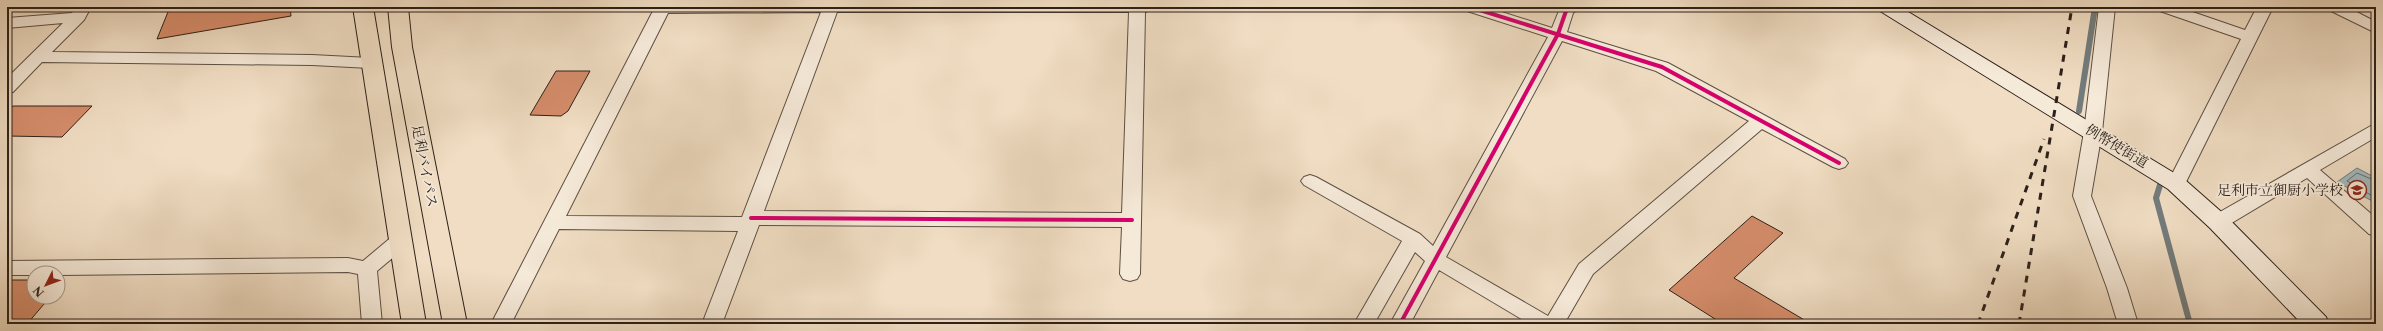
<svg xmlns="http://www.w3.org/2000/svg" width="2383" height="331" font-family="'Libre Caslon Text','Noto Serif JP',serif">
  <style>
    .water { fill: #a0b9be; stroke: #727c7c }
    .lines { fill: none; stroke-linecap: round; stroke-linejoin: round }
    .shore { stroke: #666c6c; stroke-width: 1 }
    .stream { stroke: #727c7c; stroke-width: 6 }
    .building { fill: #d68d6b; stroke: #2c201a }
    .street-casing { stroke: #5d4f44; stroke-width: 2 }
    .secondary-casing { stroke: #2c201a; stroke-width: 2 }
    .highway-casing { stroke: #2c201a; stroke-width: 2 }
    .street { fill: #f5e9d8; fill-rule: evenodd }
    .secondary { fill: #f5e9d8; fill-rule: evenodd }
    .highway { fill: #f0ddc3; fill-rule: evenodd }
    .rail { stroke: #2c201a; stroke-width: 3; stroke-dasharray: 7 7; stroke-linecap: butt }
    .cycleway-casing { stroke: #f5e9d8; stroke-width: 6 }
    .cycleway { stroke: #d6006c; stroke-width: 4 }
    .labels { text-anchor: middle; stroke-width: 3.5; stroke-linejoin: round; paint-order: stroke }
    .street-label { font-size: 14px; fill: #2c201a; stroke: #f5e9d8 }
    .poi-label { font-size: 14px; fill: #2c201a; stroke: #f5e9d8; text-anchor: end }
  </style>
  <rect width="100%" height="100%" fill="#f0ddc3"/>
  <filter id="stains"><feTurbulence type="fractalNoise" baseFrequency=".005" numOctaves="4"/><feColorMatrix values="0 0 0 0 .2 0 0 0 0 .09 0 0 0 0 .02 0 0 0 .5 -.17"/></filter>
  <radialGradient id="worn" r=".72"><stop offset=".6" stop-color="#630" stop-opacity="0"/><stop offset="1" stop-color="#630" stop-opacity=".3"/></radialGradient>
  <path class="water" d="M2357,168L2376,178V203L2337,182Z"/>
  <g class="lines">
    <path class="shore" d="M2376,181L2357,173L2347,181L2376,198"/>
    <g class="stream">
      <path d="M2079,111L2095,7"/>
      <path d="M2160,185L2156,198L2190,324"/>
    </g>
  </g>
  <g class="building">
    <path d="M170,7H290L291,16L157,39Z"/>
    <path d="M556,71H590L568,111L561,116L530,115Z"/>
    <path d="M13,106H92L62,137L7,136V111Z"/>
    <path d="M1752,216L1783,233L1734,278L1811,324H1723L1669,290Z"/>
    <path d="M7,280H34V297H50L27,324H7Z"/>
  </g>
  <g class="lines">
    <g class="street-casing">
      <g id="street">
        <path d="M75,7H91L84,20L52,52L312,55L370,58L376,59L378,63L376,67L370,68L312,65L42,62L13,92L7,93V78L63,23L7,28V18L72,13Z"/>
        <path d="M655,7H1153L1151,10L1145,12L1140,274L1137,279L1130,281L1123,279L1120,274L1122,227L759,225L722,324H702L738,231L559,229L511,324H491ZM821,12L742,217L566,216L668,13ZM837,12H1129L1122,213L764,211Z"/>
        <path d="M1462,7H1486L1552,28L1560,8L1580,7L1573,13L1567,32L1668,63L1845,159L1848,163L1845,167L1839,169L1833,167L1762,129L1593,274L1564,324H1530L1439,270L1410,324H1390L1425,261L1415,252L1374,324H1354L1402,241L1304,185L1301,181L1304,177L1310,175L1316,177L1420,234L1433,246L1548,37L1464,10ZM1562,41L1656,71L1749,121L1579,264L1548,316L1446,257Z"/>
        <path d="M2099,7H2115L2102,132L2091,196L2127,288L2138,324H2118L2107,288L2073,196L2084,132Z"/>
        <path d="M2155,7H2178L2245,30L2257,7H2273L2185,184L2182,188L2176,190L2170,188L2167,184L2241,39L2157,10Z"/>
        <path d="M2327,7H2347L2376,22V33L2329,10Z"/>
        <path d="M2376,123V137L2320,170L2376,218V236L2369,234L2307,178L2225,227L2218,229L2211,227L2209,222L2211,217Z"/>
        <path d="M401,233L408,235L411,240L408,245L377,271L382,324H362L358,274L348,272L58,275L34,273V275H7V261L348,258L363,261L394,235Z"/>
      </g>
    </g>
    <g class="secondary-casing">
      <path id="secondary" d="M1877,7H1900L2184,179L2226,216L2326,317L2329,324H2302L2210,228L2168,189L1880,11Z"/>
    </g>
    <g class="highway-casing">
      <g id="highway">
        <path d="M353,7H373L426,324H402Z"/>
        <path d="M388,7H408L412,47L467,324H443L392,47Z"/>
      </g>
    </g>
    <use href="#street" class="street"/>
    <use href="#secondary" class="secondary"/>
    <use href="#highway" class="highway"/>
    <g class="rail">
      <path d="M1978,324L2044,139"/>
      <path d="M2019,324L2072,7"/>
    </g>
    <g class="cycleway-casing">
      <g id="cycleway">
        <path d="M1470,7L1662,67L1839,163"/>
        <path d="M663,8L1145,7"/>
        <path d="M751,218L1132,220"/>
        <path d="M1400,324L1558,34L1566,11L1572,7"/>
      </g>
    </g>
    <use href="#cycleway" class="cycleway"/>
  </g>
  <defs>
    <g id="school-ring" transform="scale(1)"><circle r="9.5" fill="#f5e9d8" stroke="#8f2418" stroke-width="1.5"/><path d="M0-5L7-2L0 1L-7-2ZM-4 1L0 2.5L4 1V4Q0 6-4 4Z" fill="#8f2418"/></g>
  </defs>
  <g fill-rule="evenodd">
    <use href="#school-ring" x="2357" y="190"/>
  </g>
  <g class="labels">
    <g class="street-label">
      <text transform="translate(2117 146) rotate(31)" y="5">例幣使街道</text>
      <text transform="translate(425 166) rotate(79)" y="5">足利バイパス</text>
    </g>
    <g class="poi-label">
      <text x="2343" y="195">足利市立御厨小学校</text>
    </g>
  </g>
  <rect width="2383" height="331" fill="none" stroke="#f0ddc3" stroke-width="24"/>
  <rect x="8" y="8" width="2367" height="315" fill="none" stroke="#2c201a" stroke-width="2"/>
  <rect x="12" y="12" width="2359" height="307" fill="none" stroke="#2c201a"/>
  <g transform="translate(46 285) rotate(228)"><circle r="19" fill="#f5e9d8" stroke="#a5998c"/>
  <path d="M0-3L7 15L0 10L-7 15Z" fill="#8f2418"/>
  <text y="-6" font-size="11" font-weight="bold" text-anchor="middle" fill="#2c201a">N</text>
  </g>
  <rect width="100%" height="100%" filter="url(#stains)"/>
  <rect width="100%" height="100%" fill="url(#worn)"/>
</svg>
